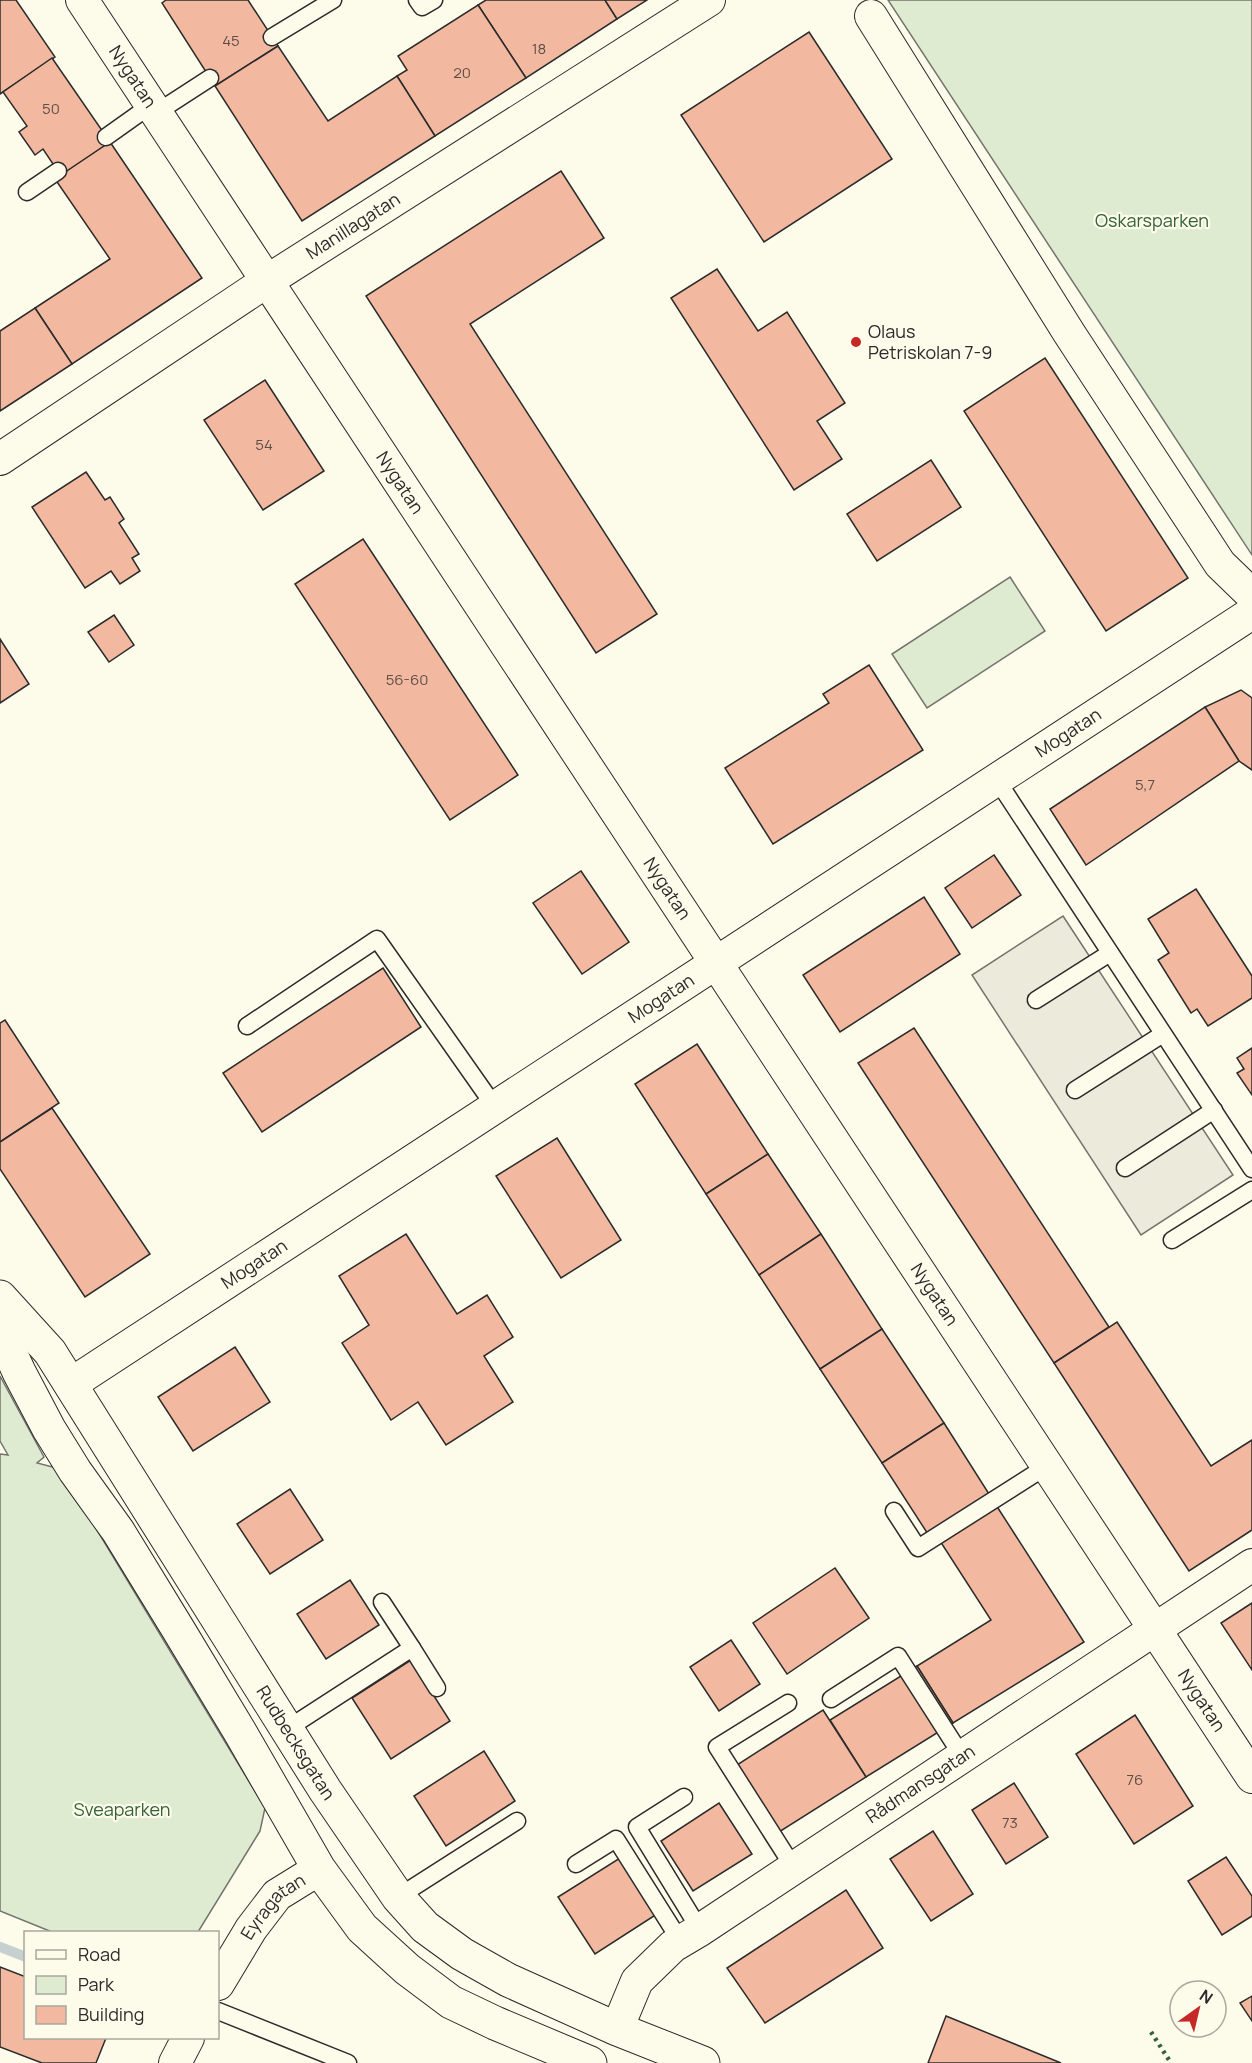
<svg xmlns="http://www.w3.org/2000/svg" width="1252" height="2063" font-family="Manrope,sans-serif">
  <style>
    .green { fill: #deebd1; stroke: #74746e; stroke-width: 1.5 }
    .parking { fill: #eceadb; stroke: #74746e; stroke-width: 1.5 }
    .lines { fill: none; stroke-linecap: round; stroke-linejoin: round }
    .stream { stroke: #c7d0d0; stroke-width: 10 }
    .building { fill: #f2b8a0; stroke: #2b2b2b; stroke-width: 1.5 }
    .lane-casing { stroke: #2b2b2b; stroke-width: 19 }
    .street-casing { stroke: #2b2b2b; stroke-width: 34 }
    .secondary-casing { stroke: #2b2b2b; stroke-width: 35 }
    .lane { stroke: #fdfbea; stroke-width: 16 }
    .street { stroke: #fdfbea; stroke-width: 32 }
    .secondary { stroke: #fdfbea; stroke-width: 33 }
    .hedge { stroke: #34623c; stroke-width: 4.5; stroke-dasharray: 3 4.5; stroke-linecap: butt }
    .poi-dot { fill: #c62828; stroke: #fdfbea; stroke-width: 2 }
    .labels { text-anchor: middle; stroke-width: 4.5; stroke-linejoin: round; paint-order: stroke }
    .number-label { font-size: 15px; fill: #5d4e48 }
    .street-label { font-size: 18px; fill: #2b2b2b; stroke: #fdfbea }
    .park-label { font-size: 18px; fill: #34623c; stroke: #fdfbea }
    .poi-label { font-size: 18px; fill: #2b2b2b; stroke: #fdfbea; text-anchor: start }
  </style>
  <rect width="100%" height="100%" fill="#fdfbea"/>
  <g class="green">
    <path d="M888,0H1252V555Z"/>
    <path d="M1010,577L1045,631L927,708L892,654Z"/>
    <path d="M0,1376L44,1457L37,1463L60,1469L265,1808L260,1831L198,1932H52L0,1911V1454L8,1455L0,1441Z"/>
  </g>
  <path class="parking" d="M1063,916L1233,1175L1141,1235L972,975Z"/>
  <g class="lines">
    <path class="stream" d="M0,1947L26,1957"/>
  </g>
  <g class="building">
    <path d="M0,0H16L55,57L0,94Z"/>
    <path d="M166,0H248L278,46L215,86L162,3Z"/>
    <path d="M486,0H605L617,19L526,78L478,5Z"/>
    <path d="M605,0H647L617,19Z"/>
    <path d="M478,5L526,78L435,136L397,76L407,70L398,56Z"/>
    <path d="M809,32L892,159L764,242L681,115Z"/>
    <path d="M278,46L328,121L397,76L435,136L302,221L215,86Z"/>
    <path d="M52,58L110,142L61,176L43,149L35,155L19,132L27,126L3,92Z"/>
    <path d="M110,142L202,278L72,364L35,308L110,259L55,179Z"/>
    <path d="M561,171L604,238L470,324L657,614L596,653L366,296Z"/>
    <path d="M717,269L758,331L787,312L845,403L817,421L842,459L794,490L671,298Z"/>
    <path d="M35,308L72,364L0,411V331Z"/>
    <path d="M1045,358L1188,578L1106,631L964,411Z"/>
    <path d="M265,380L324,471L263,510L204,420Z"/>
    <path d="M931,460L961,507L877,561L847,514Z"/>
    <path d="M86,472L105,500L110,497L124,519L119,523L139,554L132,558L140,571L120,584L111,571L85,588L32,507Z"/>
    <path d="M363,539L518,775L450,820L295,584Z"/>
    <path d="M114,615L134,645L109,662L88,632Z"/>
    <path d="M0,639L29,684L0,703Z"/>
    <path d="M869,665L923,750L773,844L725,768L829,703L823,694Z"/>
    <path d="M1241,690L1252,698V770L1239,761L1205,707Z"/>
    <path d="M1205,707L1239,761L1086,865L1050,809Z"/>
    <path d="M994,855L1021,895L972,928L945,888Z"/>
    <path d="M581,871L629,942L582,974L533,903Z"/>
    <path d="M1196,889L1252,976V998L1208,1026L1197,1009L1191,1013L1158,960L1169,953L1148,919Z"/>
    <path d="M924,897L960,954L840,1032L803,975Z"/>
    <path d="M383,968L421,1027L262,1132L223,1073Z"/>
    <path d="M5,1020L59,1103L0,1142V1023Z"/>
    <path d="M914,1028L1109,1327L1054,1363L858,1063Z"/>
    <path d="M697,1044L768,1154L706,1194L635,1084Z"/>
    <path d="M1252,1048V1095L1237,1073L1244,1069L1237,1058Z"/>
    <path d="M52,1108L150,1254L85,1297L0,1169V1142Z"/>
    <path d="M557,1138L621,1240L561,1278L496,1176Z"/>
    <path d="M768,1154L821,1234L759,1275L706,1194Z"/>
    <path d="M406,1234L457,1314L487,1295L513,1337L484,1356L513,1402L446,1445L418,1402L391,1420L342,1343L369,1325L339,1276Z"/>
    <path d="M821,1234L882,1329L820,1369L759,1275Z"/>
    <path d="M1117,1322L1211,1466L1252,1440V1530L1189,1571L1054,1363Z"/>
    <path d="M882,1329L944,1423L882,1463L820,1369Z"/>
    <path d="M235,1347L270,1402L193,1451L158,1397Z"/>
    <path d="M944,1423L996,1505L935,1545L882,1463Z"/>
    <path d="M290,1489L323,1540L270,1574L237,1524Z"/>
    <path d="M996,1505L1084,1642L953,1723L917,1666L991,1620L940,1541Z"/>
    <path d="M835,1568L869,1618L787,1674L753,1623Z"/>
    <path d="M350,1580L379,1625L326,1659L297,1614Z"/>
    <path d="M1252,1603V1670L1221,1623Z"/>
    <path d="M731,1640L760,1684L719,1711L690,1667Z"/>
    <path d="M411,1660L450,1721L391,1759L352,1698Z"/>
    <path d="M917,1666L953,1723L866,1777L830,1720Z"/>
    <path d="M823,1710L866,1777L768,1839L726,1772Z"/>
    <path d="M1135,1715L1193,1806L1134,1844L1076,1754Z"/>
    <path d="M484,1751L515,1801L446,1846L414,1796Z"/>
    <path d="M1014,1783L1048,1837L1006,1864L972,1810Z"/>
    <path d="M719,1803L752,1854L693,1891L661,1841Z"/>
    <path d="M933,1831L973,1894L931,1921L890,1859Z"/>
    <path d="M1226,1857L1252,1896V1916L1222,1935L1188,1881Z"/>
    <path d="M620,1858L657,1914L595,1954L558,1897Z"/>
    <path d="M846,1890L883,1948L765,2023L727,1968Z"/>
    <path d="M0,1967L26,1977V2038H106L96,2063H42L0,2047Z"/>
    <path d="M1252,1996V2021L1240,2003Z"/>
    <path d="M946,2016L1061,2063H928Z"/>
  </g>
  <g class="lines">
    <g class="lane-casing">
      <g id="lane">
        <path d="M417,0L422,7L434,0"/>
        <path d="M272,37L333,0"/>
        <path d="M156,113L210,78"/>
        <path d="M106,137L151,105"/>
        <path d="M27,192L58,171"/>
        <path d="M997,780L1252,1169"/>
        <path d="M1036,1000L1110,953"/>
        <path d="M247,1026L377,939L495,1107"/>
        <path d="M1075,1090L1163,1034"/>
        <path d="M1125,1168L1214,1110"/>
        <path d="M1172,1240L1252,1190"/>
        <path d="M894,1511L918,1548L1047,1466"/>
        <path d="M412,1648L437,1688"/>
        <path d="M831,1699L898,1656L962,1756"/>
        <path d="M788,1703L717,1747L794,1868"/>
        <path d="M287,1729L412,1648L382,1602"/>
        <path d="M684,1797L637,1827L700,1930"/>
        <path d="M576,1864L616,1839L681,1942"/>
        <path d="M398,1897L517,1821"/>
        <path d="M218,2011L348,2063"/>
      </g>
    </g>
    <g class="street-casing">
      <g id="street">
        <path id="s1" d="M82,0L1252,1777"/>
        <path d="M871,16L1069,333L1220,564L1252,595"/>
        <path id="s2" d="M0,459L267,281L709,0"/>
        <path id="s3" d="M71,1384L1252,613"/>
        <path id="s4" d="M218,1984L251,1929L277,1895L319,1869"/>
        <path id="s5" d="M617,2029L637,1981L673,1946L700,1930L1252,1565"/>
        <path d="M175,2063L188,2038"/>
      </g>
    </g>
    <g class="secondary-casing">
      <g id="secondary">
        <path id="s6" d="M0,1297L50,1352L325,1790L398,1897L425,1927L462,1954L508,1980L617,2029L703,2063"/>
        <path d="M0,1330L19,1372L49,1429L75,1471L118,1531L178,1629L240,1732L319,1869L362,1928L407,1969L451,2002L495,2023L590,2063"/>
      </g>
    </g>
    <use href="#lane" class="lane"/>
    <use href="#street" class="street"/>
    <use href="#secondary" class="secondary"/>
    <path class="hedge" d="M1151,2032L1171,2063"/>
  </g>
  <circle class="poi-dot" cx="856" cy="342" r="6"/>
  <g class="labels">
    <g class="number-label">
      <text x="231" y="46">45</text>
      <text x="539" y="54">18</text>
      <text x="462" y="78">20</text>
      <text x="51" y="114">50</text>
      <text x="264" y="450">54</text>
      <text x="407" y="685">56-60</text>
      <text x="1145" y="790">5,7</text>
      <text x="1135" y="1785">76</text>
      <text x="1010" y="1828">73</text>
    </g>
    <g class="street-label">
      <text dy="6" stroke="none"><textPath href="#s1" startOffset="92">Nygatan</textPath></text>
      <text dy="6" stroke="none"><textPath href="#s2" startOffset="423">Manillagatan</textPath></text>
      <text dy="6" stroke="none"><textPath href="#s1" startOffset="578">Nygatan</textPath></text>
      <text dy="6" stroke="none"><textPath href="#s3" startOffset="1191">Mogatan</textPath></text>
      <text dy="6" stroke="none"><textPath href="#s1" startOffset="1064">Nygatan</textPath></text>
      <text dy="6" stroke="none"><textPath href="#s3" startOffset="705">Mogatan</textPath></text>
      <text dy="6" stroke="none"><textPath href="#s3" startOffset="219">Mogatan</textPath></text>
      <text dy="6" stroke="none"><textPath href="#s1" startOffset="1550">Nygatan</textPath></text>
      <text dy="6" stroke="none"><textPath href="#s1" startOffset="2036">Nygatan</textPath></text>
      <text dy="6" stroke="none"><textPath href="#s6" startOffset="536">Rudbecksgatan</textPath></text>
      <text dy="6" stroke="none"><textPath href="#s5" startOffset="398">Rådmansgatan</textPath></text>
      <text dy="6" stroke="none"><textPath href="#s4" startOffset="96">Eyragatan</textPath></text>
    </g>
    <g class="park-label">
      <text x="1152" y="227">Oskarsparken</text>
      <text x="122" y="1816">Sveaparken</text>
    </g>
    <g class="poi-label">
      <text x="868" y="338">Olaus<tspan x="868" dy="21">Petriskolan 7-9</tspan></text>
    </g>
  </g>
  <rect x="24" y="1931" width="195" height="108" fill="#fdfbea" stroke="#a9a89e" stroke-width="1.5"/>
  <rect x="36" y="1950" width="30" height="9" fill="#fdfbea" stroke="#a9a89e" stroke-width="1.5"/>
  <text x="78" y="1961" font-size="18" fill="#2b2b2b">Road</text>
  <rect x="36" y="1976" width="30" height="18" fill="#deebd1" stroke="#a9a89e" stroke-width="1.5"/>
  <text x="78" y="1991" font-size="18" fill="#2b2b2b">Park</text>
  <rect x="36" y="2006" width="30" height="18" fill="#f2b8a0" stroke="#a9a89e" stroke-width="1.5"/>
  <text x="78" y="2021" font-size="18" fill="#2b2b2b">Building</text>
  <g transform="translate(1198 2009) rotate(34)"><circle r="28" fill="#fdfbea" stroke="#a9a89e" stroke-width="1.5"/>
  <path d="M0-4.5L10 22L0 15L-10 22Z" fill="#c62828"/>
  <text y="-9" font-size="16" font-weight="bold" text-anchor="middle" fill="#2b2b2b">N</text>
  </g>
</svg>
